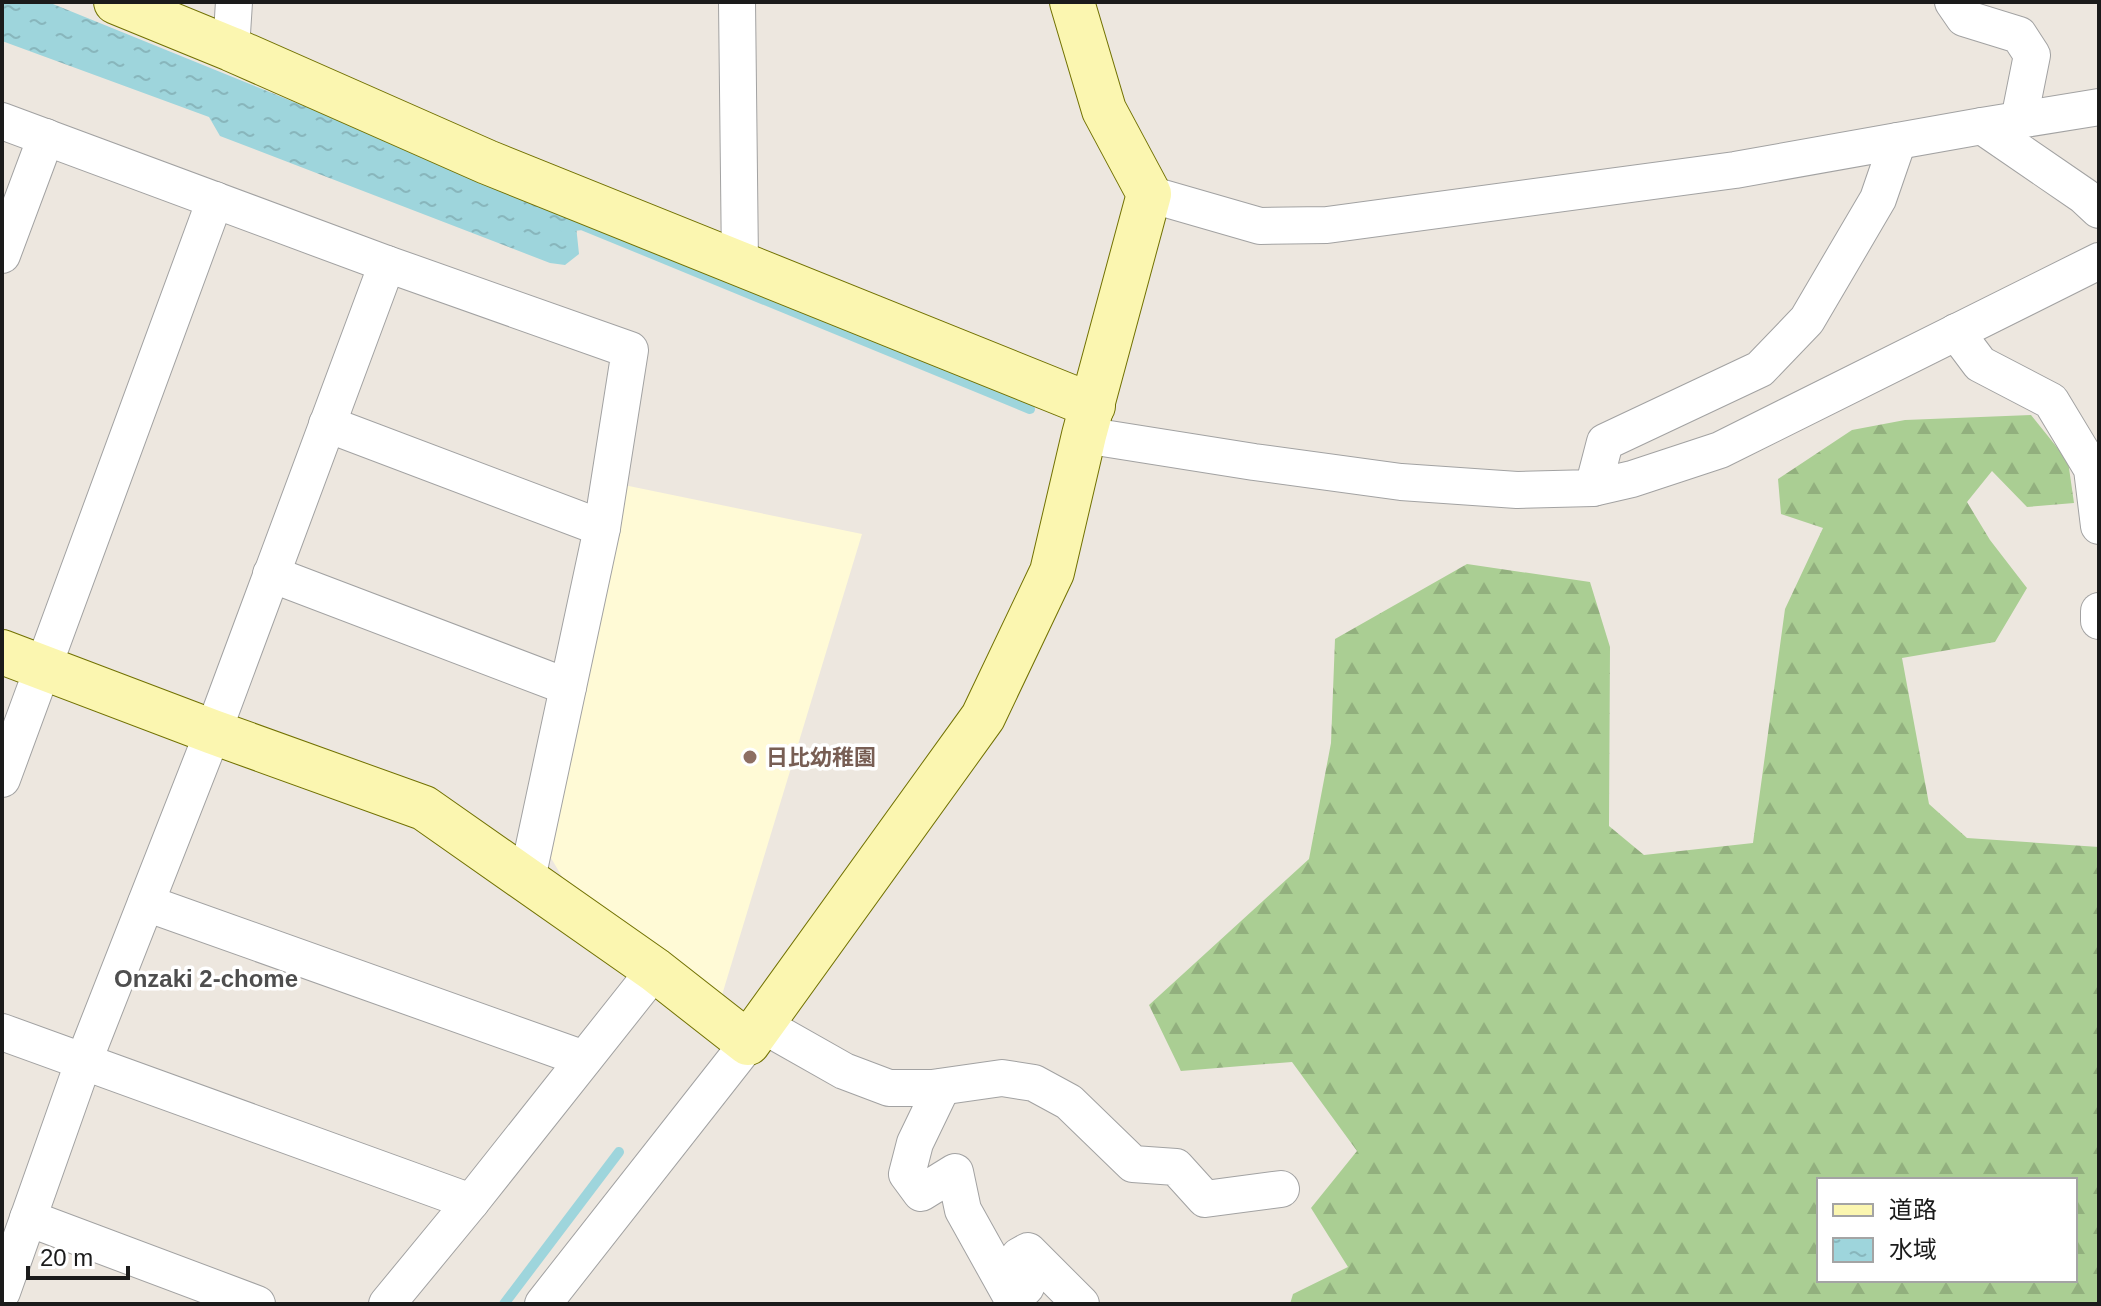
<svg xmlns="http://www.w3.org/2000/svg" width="2101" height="1306" font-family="Helvetica,'Noto Sans JP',sans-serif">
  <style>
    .education { fill: #fffad6 }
    .forest { fill: url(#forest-firs); fill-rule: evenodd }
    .water { fill: url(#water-ripples) }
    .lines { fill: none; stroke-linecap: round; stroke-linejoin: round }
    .stream { stroke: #9ed5dc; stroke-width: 10 }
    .street-casing { stroke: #a2a2a2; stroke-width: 38 }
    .secondary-casing { stroke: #717102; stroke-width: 46 }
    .street { stroke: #fff; stroke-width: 36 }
    .secondary { stroke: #fbf6b0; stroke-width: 44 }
    .education-dot { fill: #8d6e63; stroke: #fff; stroke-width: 3 }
    .labels { text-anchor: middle; stroke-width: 7; stroke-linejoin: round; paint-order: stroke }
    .education-label { font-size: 22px; font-weight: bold; fill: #785e54; stroke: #fff; text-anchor: start }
    .neighbourhood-label { font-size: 24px; font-weight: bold; fill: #4e4e4e; stroke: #fff }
  </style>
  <defs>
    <pattern id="forest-firs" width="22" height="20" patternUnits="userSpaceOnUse" patternTransform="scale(2)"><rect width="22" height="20" fill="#aace93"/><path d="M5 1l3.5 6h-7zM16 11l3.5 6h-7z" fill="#92b07e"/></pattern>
    <pattern id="water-ripples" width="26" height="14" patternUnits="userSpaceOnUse" patternTransform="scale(2)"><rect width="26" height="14" fill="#9ed5dc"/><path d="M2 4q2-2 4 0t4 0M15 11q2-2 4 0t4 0" fill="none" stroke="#88b6bc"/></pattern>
  </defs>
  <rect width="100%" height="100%" fill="#ede7df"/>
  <path class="education" d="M624,485L862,534L722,995L564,880L551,858Z"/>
  <path class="forest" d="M2031,415L2068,461L2074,503L2027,507L1992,471L1967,502L1990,540L2027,588L1995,642L1902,658L1929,804L1967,838L2099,847V1304H1290L1293,1294L1348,1267L1311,1208L1357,1151L1292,1062L1181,1071L1149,1005L1309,859L1331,743L1335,639L1467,564L1590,582L1610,647L1609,826L1644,855L1753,843L1785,609L1823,528L1781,514L1778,479L1852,430L1905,420ZM1819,1180H2075V1280H1819Z"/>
  <path class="water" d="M2,2H48L575,216L579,254L565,265L550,263L220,136L209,117L2,41Z"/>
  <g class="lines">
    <g class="stream">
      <path d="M564,227L582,225L1030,409"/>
      <path d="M504,1304L619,1152"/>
    </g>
    <g class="street-casing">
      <g id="street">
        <path d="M737,2L740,263"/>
        <path d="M1953,2L1964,18L2019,35L2032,55L2019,120"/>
        <path d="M231,49L234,2"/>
        <path d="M2,121L387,264L630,350L602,528L527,879"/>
        <path d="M1982,126L2084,196L2099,210"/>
        <path d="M1149,194L1260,226L1327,225L1735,170L1982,126L2099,107"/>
        <path d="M2,255L46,137"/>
        <path d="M1956,332L1980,364L2051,401L2092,469L2099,526"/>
        <path d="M327,424L602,528"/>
        <path d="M1084,435L1254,462L1401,482L1517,490L1593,488L1605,442L1760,369L1807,320L1878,199L1898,141"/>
        <path d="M1593,488L1632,479L1720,450L2099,261"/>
        <path d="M271,574L568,687"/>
        <path d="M2099,611V621"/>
        <path d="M2,779L215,200"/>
        <path d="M146,903L584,1059"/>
        <path d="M761,1024L844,1071L889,1088H932L1002,1078L1034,1083L1069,1102L1133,1164L1176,1167L1205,1199L1281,1189"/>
        <path d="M2,1032L471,1202"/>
        <path d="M942,1087L915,1143L907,1174L921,1193L955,1172L963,1210L1012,1298L1026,1287L1019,1256L1028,1251L1081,1304"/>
        <path d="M28,1218L257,1304"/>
        <path d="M2,1292L83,1063L213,732L387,264"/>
        <path d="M387,1304L471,1202L655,970"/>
        <path d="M543,1304L748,1043"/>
      </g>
    </g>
    <g class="secondary-casing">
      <g id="secondary">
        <path d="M116,2L231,49L487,162L1093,406"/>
        <path d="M2,652L213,732L424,808L655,970L748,1043L983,717L1052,572L1084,435L1149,194L1104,110L1072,2"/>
      </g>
    </g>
    <use href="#street" class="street"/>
    <use href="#secondary" class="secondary"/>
  </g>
  <circle class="education-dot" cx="750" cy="757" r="8"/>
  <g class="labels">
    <g class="education-label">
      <text x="766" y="765">日比幼稚園</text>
    </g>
    <g class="neighbourhood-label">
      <text x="206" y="987">Onzaki 2-chome</text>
    </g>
  </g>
  <rect width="2101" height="1306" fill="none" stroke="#1b1b1b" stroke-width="8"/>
  <rect x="1817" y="1178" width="260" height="104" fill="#ffffff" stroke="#a4a4a4" stroke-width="2"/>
  <rect x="1833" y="1204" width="40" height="12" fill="#fbf6b0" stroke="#a4a4a4" stroke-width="2"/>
  <text x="1889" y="1218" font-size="24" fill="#1b1b1b">道路</text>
  <rect x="1833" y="1238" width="40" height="24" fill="url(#water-ripples)" stroke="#a4a4a4" stroke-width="2"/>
  <text x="1889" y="1258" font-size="24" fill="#1b1b1b">水域</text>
  <path d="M28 1266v12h100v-12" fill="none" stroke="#1b1b1b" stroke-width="4"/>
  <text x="40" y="1266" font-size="24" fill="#1b1b1b" stroke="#ffffff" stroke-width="6" paint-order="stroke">20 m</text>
</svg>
